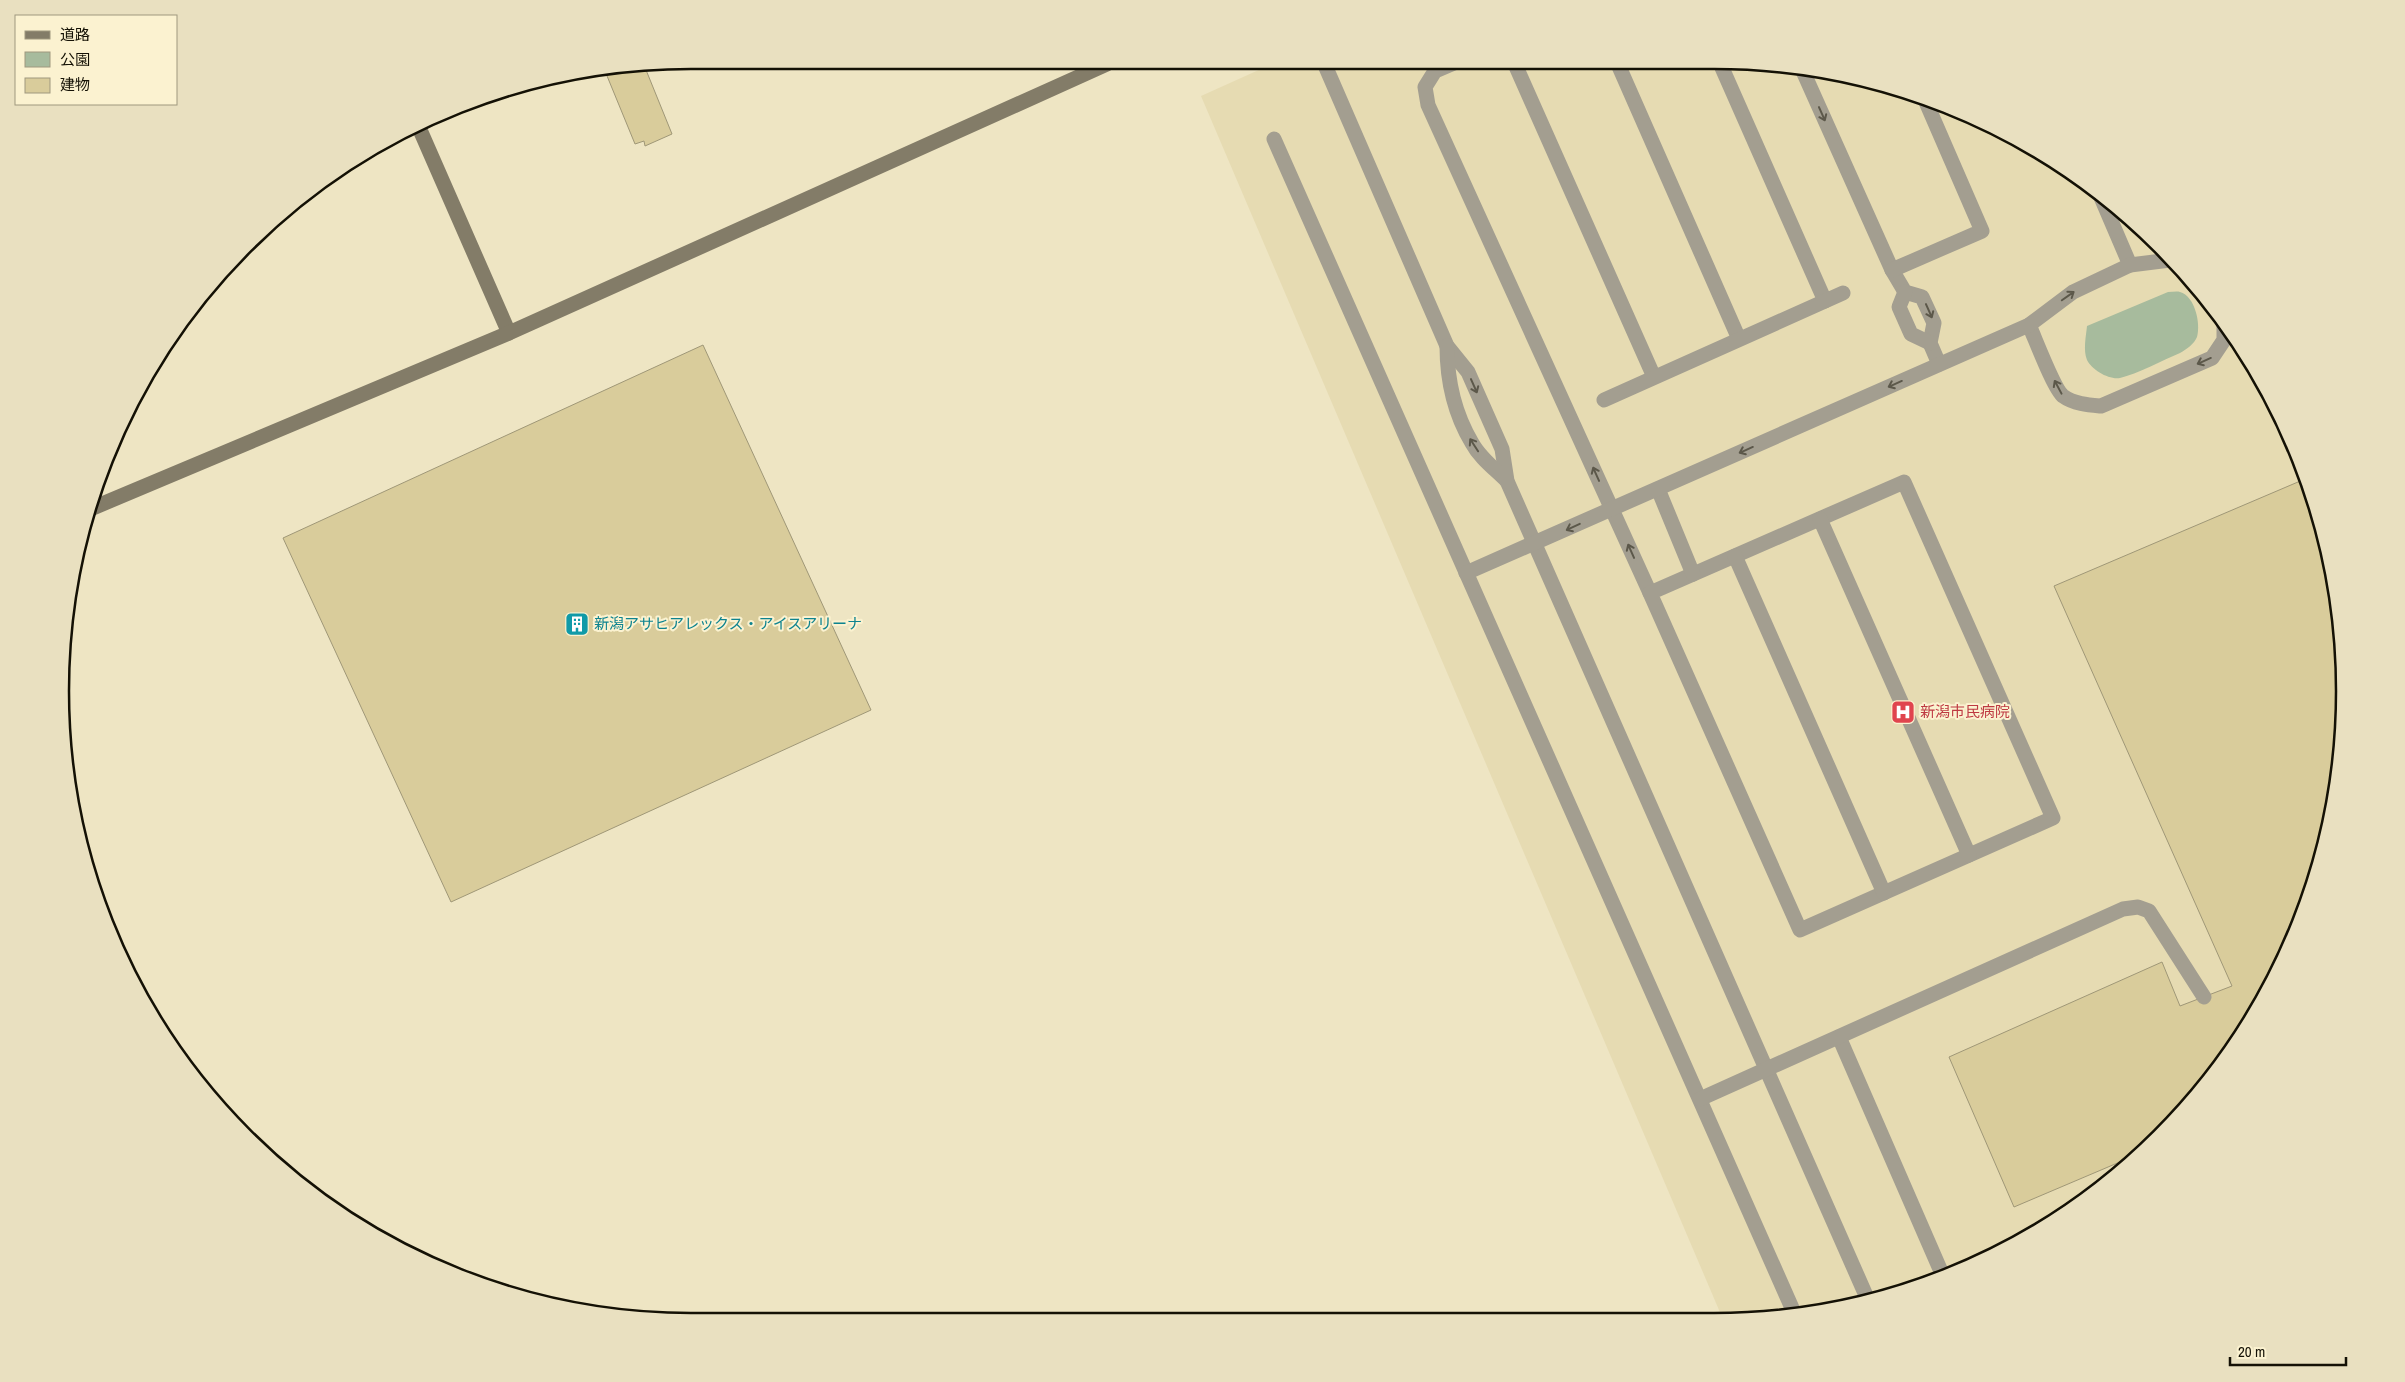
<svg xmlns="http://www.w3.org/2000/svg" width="2405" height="1382" font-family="'Archivo Narrow','Noto Sans JP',sans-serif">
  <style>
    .built { fill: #e6dbb2 }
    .green { fill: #a7bb9d }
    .building { fill: #d9cc9b; stroke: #9f9777 }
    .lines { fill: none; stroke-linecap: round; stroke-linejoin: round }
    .lane { stroke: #a39e90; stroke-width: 15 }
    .secondary { stroke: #837c68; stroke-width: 15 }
    .oneway { stroke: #5c584a }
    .labels { text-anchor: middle; stroke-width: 4; stroke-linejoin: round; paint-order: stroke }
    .culture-label { font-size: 15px; fill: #0d838f; stroke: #fbf2d0; text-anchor: start }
    .health-label { font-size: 15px; fill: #be3a42; stroke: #fbf2d0; text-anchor: start }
    .rim { fill: none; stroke: #141105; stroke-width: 2.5 }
  </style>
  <rect width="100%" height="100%" fill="#eee5c3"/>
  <path class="built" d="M1755,61L1878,82L2030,145L2130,217L2215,307L2280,412L2324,528L2340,774L2311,894L2260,1007L2160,1137L2064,1216L1917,1288L1796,1317H1722L1201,96L1274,63Z"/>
  <path class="green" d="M2168,292C2172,292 2177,291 2180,292C2195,296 2201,324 2197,337C2194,344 2187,349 2180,353C2163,360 2137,374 2120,378C2109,380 2092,370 2087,360C2083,350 2086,336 2087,326Z"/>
  <g class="building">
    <path d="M620,65H644L672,134L645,146L644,141L635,144L605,71Z"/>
    <path d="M703,345L871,710L451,902L283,538Z"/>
    <path d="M2305,479L2324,528L2344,650L2340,774L2311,894L2260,1007L2160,1137L2141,1153L2014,1207L1949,1057L2162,962L2180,1006L2232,986L2054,586Z"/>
  </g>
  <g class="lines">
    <g class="lane">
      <path d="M1719,61L1825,301"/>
      <path d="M1456,62L1435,71L1425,87L1428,105L1650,593"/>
      <path d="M1514,62L1654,377"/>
      <path d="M1617,62L1739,339"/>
      <path d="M1324,63L1447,346L1468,372L1502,449L1507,481L1868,1300"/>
      <path d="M1802,69L1892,270L1905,292L1922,297L1934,323L1930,343L1939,364"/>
      <path d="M1274,139L1796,1317"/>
      <path d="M2100,195L2130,265"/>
      <path d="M1892,270L1982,231L1926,102"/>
      <path d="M1905,292L1899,307L1911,334L1930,343"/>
      <path d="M2029,325C2035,338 2054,389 2063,396C2074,404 2089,405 2101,406L2212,358L2224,340V322"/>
      <path d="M1447,346C1447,380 1454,413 1472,443C1480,458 1495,469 1507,481"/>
      <path d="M1604,400L1843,293"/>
      <path d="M1904,482L2053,818L1800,930L1650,593Z"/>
      <path d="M1658,489L1693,574"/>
      <path d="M1820,519L1969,855"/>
      <path d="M1735,556L1884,893"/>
      <path d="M1466,573L2029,325L2073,292L2130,265L2170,260"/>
      <path d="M1839,1037L1943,1276"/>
      <path d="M1700,1099L2123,909L2138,907L2149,911L2204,997"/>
    </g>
    <g class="secondary">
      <path d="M417,123L509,333"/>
      <path d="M88,510L509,333L1107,64"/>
    </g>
  </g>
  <defs><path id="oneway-shaft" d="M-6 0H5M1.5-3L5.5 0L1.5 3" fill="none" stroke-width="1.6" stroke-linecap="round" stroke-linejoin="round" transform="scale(1.25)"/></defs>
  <g class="oneway">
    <use href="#oneway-shaft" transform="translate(1822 114) rotate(66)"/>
    <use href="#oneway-shaft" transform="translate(2068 296) rotate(-35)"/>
    <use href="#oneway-shaft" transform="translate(1929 311) rotate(66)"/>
    <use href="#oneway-shaft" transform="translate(2204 361) rotate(156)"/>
    <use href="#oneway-shaft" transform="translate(1895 384) rotate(156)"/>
    <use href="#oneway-shaft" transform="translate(1474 386) rotate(66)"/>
    <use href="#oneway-shaft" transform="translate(2058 387) rotate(-118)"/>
    <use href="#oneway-shaft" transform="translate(1474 445) rotate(-123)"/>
    <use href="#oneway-shaft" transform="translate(1746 450) rotate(156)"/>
    <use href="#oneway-shaft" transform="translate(1596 474) rotate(-114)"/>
    <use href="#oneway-shaft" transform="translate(1573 527) rotate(155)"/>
    <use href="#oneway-shaft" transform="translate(1631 551) rotate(-114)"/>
  </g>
  <defs>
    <g id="building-square" transform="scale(1.25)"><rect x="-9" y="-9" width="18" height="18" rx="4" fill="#0f9aa8" stroke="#fbf2d0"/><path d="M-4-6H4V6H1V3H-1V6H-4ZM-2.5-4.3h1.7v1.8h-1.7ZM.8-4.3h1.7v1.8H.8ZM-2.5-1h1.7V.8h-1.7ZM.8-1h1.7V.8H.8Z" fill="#fff"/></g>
    <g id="hospital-square" transform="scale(1.25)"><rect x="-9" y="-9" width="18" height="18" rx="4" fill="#e0444e" stroke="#fbf2d0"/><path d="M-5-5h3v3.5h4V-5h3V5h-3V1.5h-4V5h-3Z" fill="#fff"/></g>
  </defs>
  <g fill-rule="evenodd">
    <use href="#building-square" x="577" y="624"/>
    <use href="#hospital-square" x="1903" y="712"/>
  </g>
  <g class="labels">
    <g class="culture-label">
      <text x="594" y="629">新潟アサヒアレックス・アイスアリーナ</text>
    </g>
    <g class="health-label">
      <text x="1920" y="717">新潟市民病院</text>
    </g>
  </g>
  <path d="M0 0H2405V1382H0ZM691 69H1714A622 622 0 0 1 2336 691V691A622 622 0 0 1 1714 1313H691A622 622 0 0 1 69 691V691A622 622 0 0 1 691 69Z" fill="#e9e0c0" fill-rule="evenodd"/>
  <path class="rim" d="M691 69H1714A622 622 0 0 1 2336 691V691A622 622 0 0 1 1714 1313H691A622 622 0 0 1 69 691V691A622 622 0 0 1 691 69Z"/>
  <rect x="15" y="15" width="162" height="90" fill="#fbf2d0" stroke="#9f987f"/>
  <rect x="25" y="31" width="25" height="8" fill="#837c68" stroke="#9f987f"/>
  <text x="60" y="40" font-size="15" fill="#141105">道路</text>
  <rect x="25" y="52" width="25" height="15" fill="#a7bb9d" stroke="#9f987f"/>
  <text x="60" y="65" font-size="15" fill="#141105">公園</text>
  <rect x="25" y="78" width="25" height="15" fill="#d9cc9b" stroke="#9f987f"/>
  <text x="60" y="90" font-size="15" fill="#141105">建物</text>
  <path d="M2230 1357v8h116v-8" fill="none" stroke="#141105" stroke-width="2.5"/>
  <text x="2238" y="1357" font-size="15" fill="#141105" stroke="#fbf2d0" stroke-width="4" paint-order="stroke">20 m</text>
</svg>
